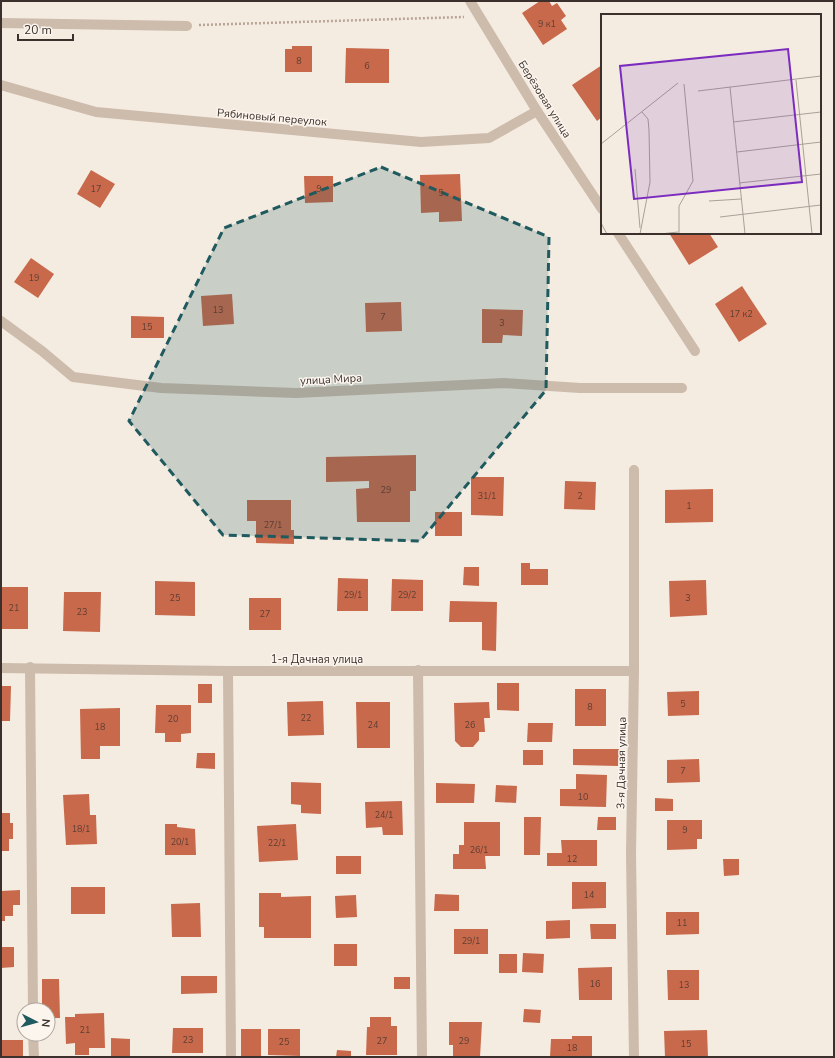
<svg xmlns="http://www.w3.org/2000/svg" width="835" height="1058" font-family="'Nunito Sans',sans-serif">
  <style>
    .building { fill: #c8694b }
    .lines { fill: none; stroke-linecap: round; stroke-linejoin: round }
    .path { stroke: #b9a596; stroke-width: 2.5; stroke-dasharray: 2 2; stroke-linecap: butt }
    .minor { stroke: #cdbbac; stroke-width: 10 }
    .marked { fill: #1f5a5e; fill-opacity: 0.2; stroke: #1f5a5e; stroke-width: 3; stroke-dasharray: 8 5; stroke-linejoin: round }
    .labels { text-anchor: middle; stroke-width: 3; stroke-linejoin: round; paint-order: stroke }
    .number-label { font-size: 9px; fill: #5e3e33 }
    .street-label { font-size: 11px; fill: #3b302b; stroke: #fbf5ee }
    .inset-road { fill: none; stroke: #aaa098; stroke-width: 1 }
    .view { fill: #7b2cbf; fill-opacity: 0.15; stroke: #7b2cbf; stroke-width: 2 }
    .inset-edge { fill: none; stroke: #3b302b; stroke-width: 2 }
  </style>
  <rect width="100%" height="100%" fill="#f4ebe1"/>
  <g class="building">
    <path d="M540,1H549L552,6L557,3L566,16L561,20L567,29L543,45L522,13Z"/>
    <path d="M292,46H312V72H285V49H292Z"/>
    <path d="M346,48L389,49V83H345Z"/>
    <path d="M602,65V117L597,121L572,85Z"/>
    <path d="M91,170L115,184L100,208L77,194Z"/>
    <path d="M460,174L462,221L439,222V212L421,213L420,175Z"/>
    <path d="M304,176H333V202L305,203Z"/>
    <path d="M669,233H709L718,247L689,265Z"/>
    <path d="M31,258L54,274L38,298L14,282Z"/>
    <path d="M742,286L767,324L739,342L715,304Z"/>
    <path d="M232,294L234,324L203,326L201,296Z"/>
    <path d="M401,302L402,331L366,332L365,303Z"/>
    <path d="M482,309L523,310L522,336L503,335L502,343H482Z"/>
    <path d="M131,316L164,317V338H131Z"/>
    <path d="M416,455V491H410V522H357L356,489L369,488V481L326,482V457Z"/>
    <path d="M471,477H504L503,516L471,515Z"/>
    <path d="M565,481L596,482L595,510L564,509Z"/>
    <path d="M713,489V522L665,523V490Z"/>
    <path d="M247,500H291V530H294V544L256,543V521H247Z"/>
    <rect x="435" y="512" width="27" height="24"/>
    <path d="M521,563H530V569H548V585H521Z"/>
    <path d="M464,567H479V586L463,585Z"/>
    <path d="M338,578L368,579V611H337Z"/>
    <path d="M392,579L423,580V611H391Z"/>
    <path d="M706,580L707,615L670,617L669,581Z"/>
    <path d="M155,581L195,582V616L155,615Z"/>
    <rect x="1" y="587" width="27" height="42"/>
    <path d="M64,592H101L100,632L63,631Z"/>
    <rect x="249" y="598" width="32" height="32"/>
    <path d="M450,601L497,602L496,651L482,650V622H449Z"/>
    <path d="M497,683H519V711L497,710Z"/>
    <rect x="198" y="684" width="14" height="19"/>
    <path d="M1,686H11L10,721H1Z"/>
    <rect x="575" y="689" width="31" height="37"/>
    <path d="M699,691V715L668,716L667,692Z"/>
    <path d="M323,701L324,735L288,736L287,702Z"/>
    <path d="M356,702H390V748H357Z"/>
    <path d="M489,702L490,718H484L485,732H479V740L473,747H461L455,741L454,703Z"/>
    <path d="M156,705H191V733L181,734V742H165V733H155Z"/>
    <path d="M120,708V746H100V759H81L80,709Z"/>
    <path d="M528,723H553L552,742H527Z"/>
    <path d="M573,749H619L618,766L573,765Z"/>
    <rect x="523" y="750" width="20" height="15"/>
    <path d="M197,753H215V769L196,768Z"/>
    <path d="M699,759L700,782L667,783V760Z"/>
    <path d="M576,774L607,775L606,807L560,806V789H576Z"/>
    <path d="M291,782L321,783V814L301,813V805L291,804Z"/>
    <path d="M436,783L475,784L474,803H436Z"/>
    <path d="M496,785L517,786L516,803L495,802Z"/>
    <path d="M89,794L90,815H96L97,844L66,845L63,795Z"/>
    <path d="M655,798L673,799V811H655Z"/>
    <path d="M402,801L403,835H383L382,827L366,828L365,802Z"/>
    <path d="M1,813H10V823H13V839H9V851H1Z"/>
    <path d="M524,817H541L540,855H524Z"/>
    <path d="M598,817H616V830H597Z"/>
    <path d="M667,820H702V839H697V849L667,850Z"/>
    <path d="M464,822H500V856H485L486,869H453V854H459V845H464Z"/>
    <path d="M165,824H177V827L195,829L196,855H165Z"/>
    <path d="M296,824L298,860L259,862L257,826Z"/>
    <path d="M561,840H597V866H547V853H562Z"/>
    <rect x="336" y="856" width="25" height="18"/>
    <path d="M723,859H739V875L724,876Z"/>
    <path d="M572,882H606V908L572,909Z"/>
    <rect x="71" y="887" width="34" height="27"/>
    <path d="M20,890V905H13V916H5V921H1V891Z"/>
    <path d="M259,893H281V897L311,896V938H264V927H259Z"/>
    <path d="M435,894L459,895V911H434Z"/>
    <path d="M356,895L357,917L336,918L335,896Z"/>
    <path d="M200,903L201,937H172L171,904Z"/>
    <path d="M666,912H699V934L666,935Z"/>
    <path d="M570,920V938L546,939V921Z"/>
    <path d="M590,924H616V939H591Z"/>
    <rect x="454" y="929" width="34" height="25"/>
    <rect x="334" y="944" width="23" height="22"/>
    <path d="M1,947H14V967L1,968Z"/>
    <path d="M523,953L544,954L543,973L522,972Z"/>
    <rect x="499" y="954" width="18" height="19"/>
    <path d="M612,967V1000H579L578,968Z"/>
    <path d="M667,970H699V1000H668Z"/>
    <path d="M181,976H217V993L181,994Z"/>
    <rect x="394" y="977" width="16" height="12"/>
    <path d="M42,979H59L60,1018H48V1010H42Z"/>
    <path d="M524,1009L541,1010L540,1023L523,1022Z"/>
    <path d="M104,1013L105,1048H89V1055H75V1043L66,1044L65,1017H75V1014Z"/>
    <path d="M370,1017H391V1026H397V1055H366L367,1027H370Z"/>
    <path d="M449,1022H482L480,1057H453V1045H449Z"/>
    <path d="M173,1028H203V1053H172Z"/>
    <rect x="241" y="1029" width="20" height="28"/>
    <path d="M268,1029H300V1056L268,1055Z"/>
    <path d="M707,1030L708,1057H665L664,1031Z"/>
    <path d="M572,1036H592V1057H550L551,1039H572Z"/>
    <path d="M111,1038L130,1039V1057H111Z"/>
    <path d="M2,1040H23V1057H1Z"/>
    <path d="M337,1050L351,1051V1057H336Z"/>
  </g>
  <g class="lines">
    <path class="path" d="M199,25L464,17"/>
    <g class="minor">
      <path d="M470,1L537,111L602,209"/>
      <path d="M1,23L187,26"/>
      <path d="M1,85L96,112L421,142L489,138L537,111"/>
      <path d="M618,233L695,351"/>
      <path d="M1,321L42,351L73,377L161,388L296,393L504,383L580,388H682"/>
      <path d="M634,470V671L631,854L634,1057"/>
      <path d="M30,667L33,1010"/>
      <path d="M1,668L228,671H634"/>
      <path d="M418,670L422,1057"/>
      <path d="M228,671L231,1057"/>
      <path d="M33,1034L34,1057"/>
    </g>
  </g>
  <path class="marked" d="M381,167L549,237L546,390L420,541L223,535L129,421L224,228Z"/>
  <g class="labels">
    <g class="number-label">
      <text x="547" y="27">9 к1</text>
      <text x="299" y="64">8</text>
      <text x="367" y="69">6</text>
      <text x="96" y="192">17</text>
      <text x="319" y="192">9</text>
      <text x="441" y="196">5</text>
      <text x="34" y="281">19</text>
      <text x="218" y="313">13</text>
      <text x="741" y="317">17 к2</text>
      <text x="383" y="320">7</text>
      <text x="502" y="326">3</text>
      <text x="147" y="330">15</text>
      <text x="386" y="493">29</text>
      <text x="487" y="499">31/1</text>
      <text x="580" y="499">2</text>
      <text x="689" y="509">1</text>
      <text x="273" y="528">27/1</text>
      <text x="353" y="598">29/1</text>
      <text x="407" y="598">29/2</text>
      <text x="175" y="601">25</text>
      <text x="688" y="601">3</text>
      <text x="14" y="611">21</text>
      <text x="82" y="615">23</text>
      <text x="265" y="617">27</text>
      <text x="683" y="707">5</text>
      <text x="590" y="710">8</text>
      <text x="306" y="721">22</text>
      <text x="173" y="722">20</text>
      <text x="373" y="728">24</text>
      <text x="470" y="728">26</text>
      <text x="100" y="730">18</text>
      <text x="683" y="774">7</text>
      <text x="583" y="800">10</text>
      <text x="384" y="818">24/1</text>
      <text x="81" y="832">18/1</text>
      <text x="685" y="833">9</text>
      <text x="180" y="845">20/1</text>
      <text x="277" y="846">22/1</text>
      <text x="479" y="853">26/1</text>
      <text x="572" y="862">12</text>
      <text x="589" y="898">14</text>
      <text x="682" y="926">11</text>
      <text x="471" y="944">29/1</text>
      <text x="595" y="987">16</text>
      <text x="684" y="988">13</text>
      <text x="85" y="1033">21</text>
      <text x="188" y="1043">23</text>
      <text x="382" y="1044">27</text>
      <text x="464" y="1044">29</text>
      <text x="284" y="1045">25</text>
      <text x="686" y="1047">15</text>
      <text x="572" y="1051">18</text>
    </g>
    <g class="street-label">
      <text transform="translate(545 99) rotate(58)" y="4">Берёзовая улица</text>
      <text transform="translate(272 117) rotate(5)" y="4">Рябиновый переулок</text>
      <text transform="translate(331 379) rotate(-3)" y="4">улица Мира</text>
      <text x="317" y="663">1-я Дачная улица</text>
      <text transform="translate(621 763) rotate(-89)" y="4">3-я Дачная улица</text>
    </g>
  </g>
  <g transform="translate(601 14)">
    <rect width="220" height="220" fill="#f4ebe1"/>
    <path class="inset-road" d="M195,66L211,220M129,73L144,220M97,77L220,62M132,108L220,98M0,130L77,69M136,138L220,128M34,155L39,214M138,169L220,160M108,187L140,185M119,203L220,191M0,209L6,220M39,220L49,168L48,116L47,105L41,98M59,220L77,218M78,220V192L92,167L83,70"/>
    <path class="view" d="M187,35L201,168L33,185L19,52Z"/>
    <rect width="220" height="220" class="inset-edge"/>
  </g>
  <rect width="835" height="1058" fill="none" stroke="#3b302b" stroke-width="4"/>
  <g transform="translate(36 1022) rotate(96)"><circle r="19" fill="#fbf5ee" stroke="#aea6a0"/>
  <path d="M0-3L7 15L0 10L-7 15Z" fill="#1f5a5e"/>
  <text y="-6" font-size="11" font-weight="bold" text-anchor="middle" fill="#3b302b">N</text>
  </g>
  <path d="M18 34v6h55v-6" fill="none" stroke="#3b302b" stroke-width="2"/>
  <text x="24" y="34" font-size="12" fill="#3b302b" stroke="#fbf5ee" stroke-width="3" paint-order="stroke">20 m</text>
</svg>
